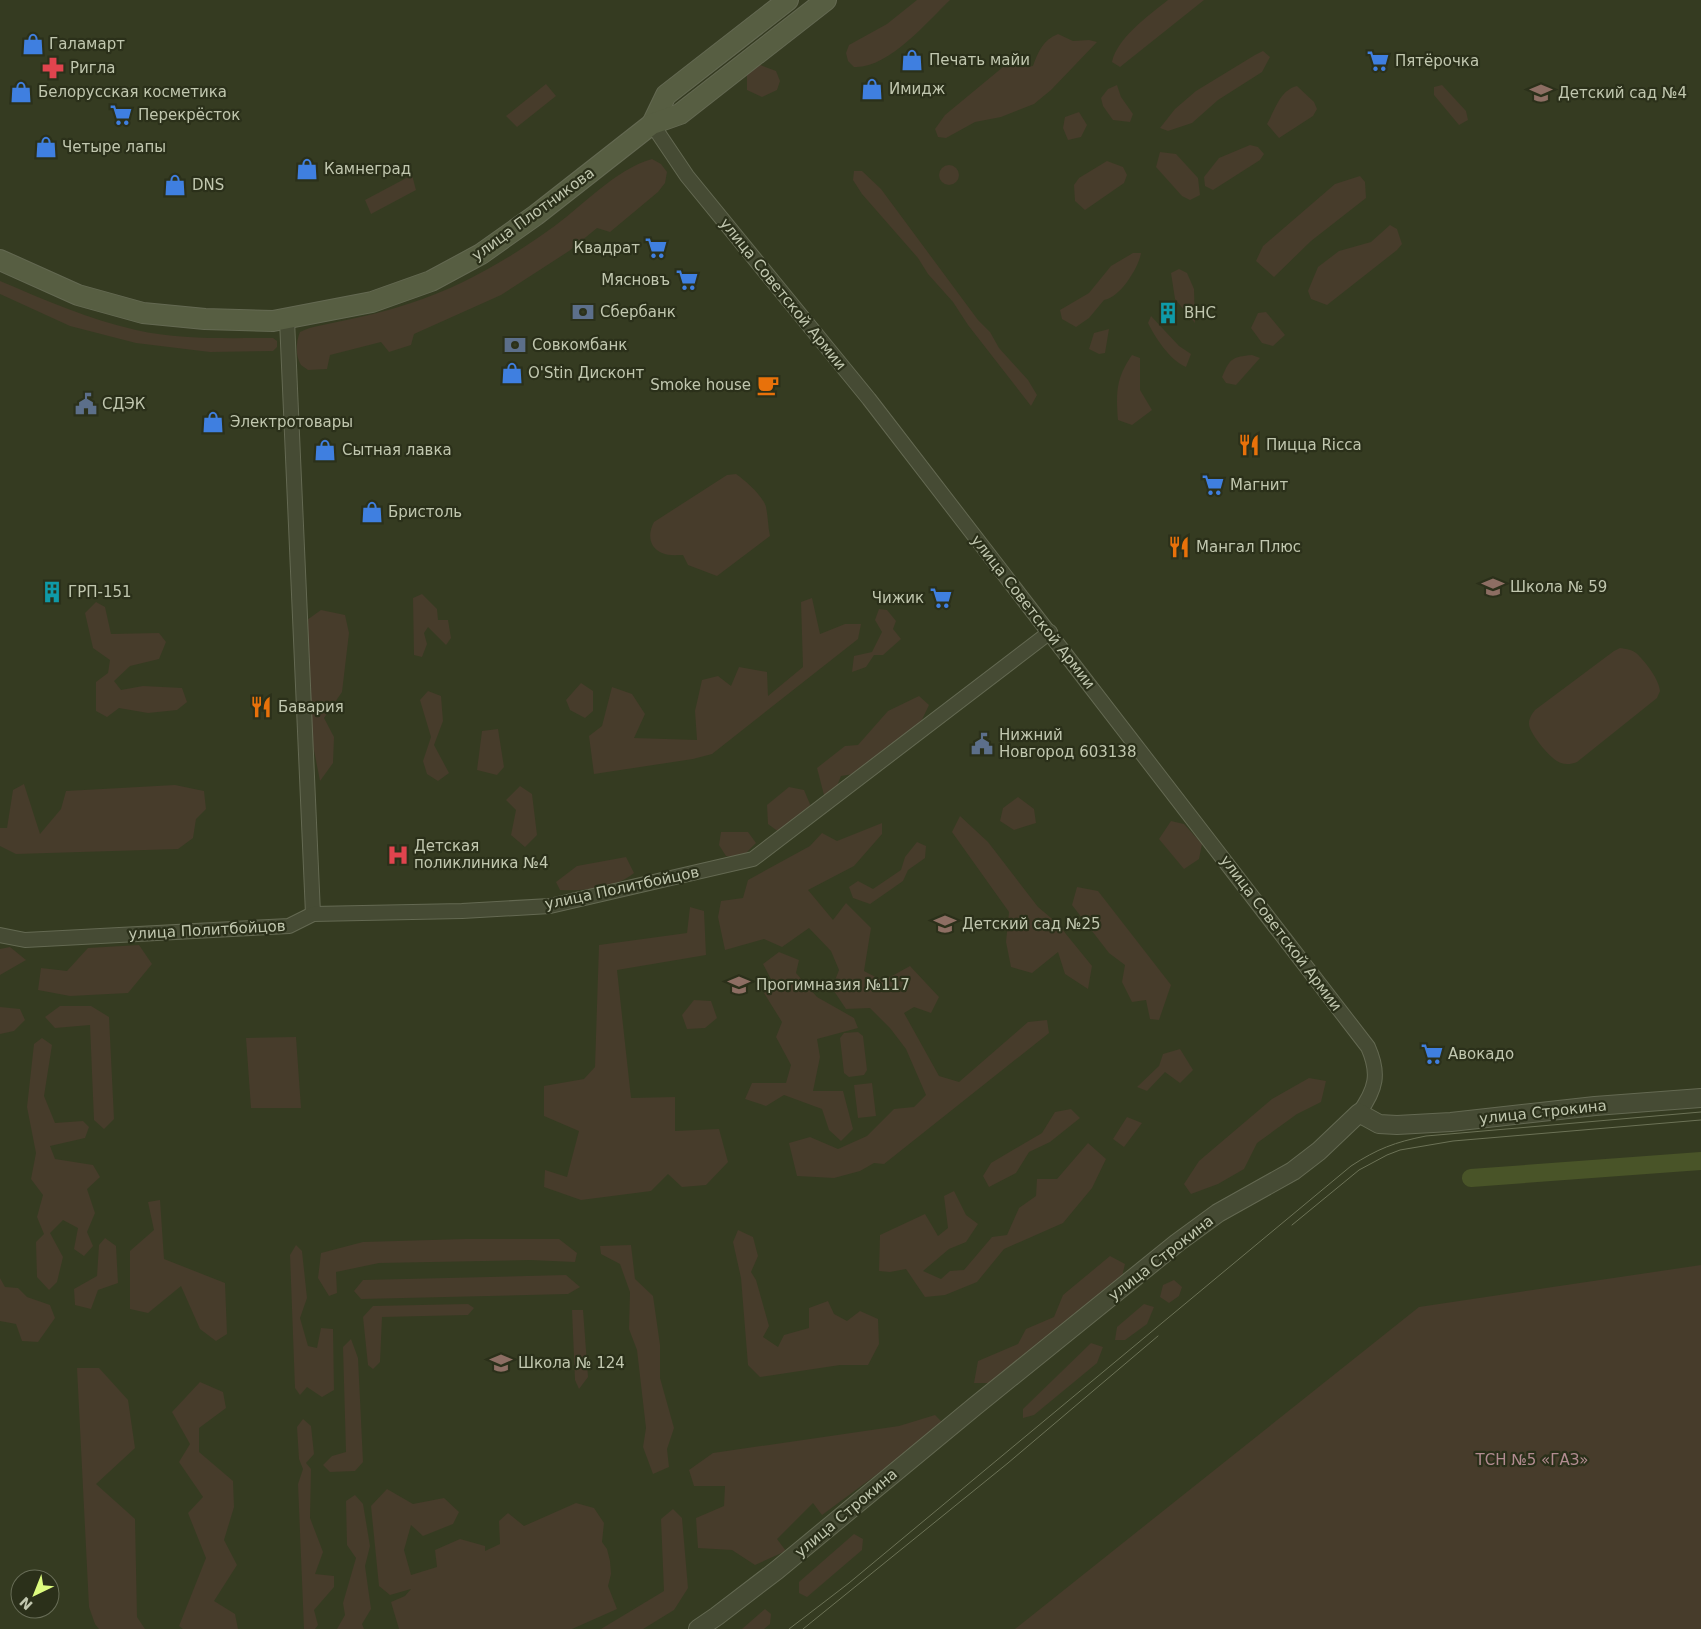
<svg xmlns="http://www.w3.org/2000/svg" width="1701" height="1629" font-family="'DejaVu Sans',sans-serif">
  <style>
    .green { fill: #473c2b }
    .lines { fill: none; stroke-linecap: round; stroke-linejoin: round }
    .canal { stroke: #495428; stroke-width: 18 }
    .minor-casing { stroke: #646952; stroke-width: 16 }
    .tertiary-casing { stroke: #646952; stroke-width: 20 }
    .secondary-casing { stroke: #646952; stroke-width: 22 }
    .minor { stroke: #464b34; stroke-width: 14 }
    .tertiary { stroke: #464b34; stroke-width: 18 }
    .secondary { stroke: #575e42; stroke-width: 20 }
    .tram { stroke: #6c7256; stroke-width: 1 }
    .labels { text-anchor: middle; stroke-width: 4.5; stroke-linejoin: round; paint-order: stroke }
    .poi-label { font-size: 15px; fill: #c1c7af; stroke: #2b301a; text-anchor: start }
    .street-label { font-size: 15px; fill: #c1c7af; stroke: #2b301a }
    .park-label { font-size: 15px; fill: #b28c91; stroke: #2b301a }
  </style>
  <rect width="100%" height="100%" fill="#353b21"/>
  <g class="green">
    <path d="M917,0H950C927,22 888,69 854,67L848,61L846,53L849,45L887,24Z"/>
    <path d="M1168,0H1204L1120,67L1112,62C1117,38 1149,15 1168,0Z"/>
    <path d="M1058,34L1073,41L1089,40L1097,42L1051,90L1034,104L1001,117L975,122L946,138L938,137L935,129L945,115L1003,67L1019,62L1025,67L1033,66C1038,52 1043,40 1058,34Z"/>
    <path d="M1263,51L1270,57L1262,72L1218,100L1192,123L1168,131L1160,128L1175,109L1196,91L1255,55Z"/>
    <path d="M760,65L776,71L780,81L777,90L762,97L747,90V75Z"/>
    <path d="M546,84L556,96L517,127L506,116Z"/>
    <path d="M1117,85L1121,97L1133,114L1130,122L1113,120L1103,106L1101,98L1108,89Z"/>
    <path d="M1442,85L1466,111L1468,120L1459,125L1434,95V87Z"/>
    <path d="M1297,86L1314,102L1317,109L1313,116L1279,138L1267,124C1275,110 1280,90 1297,86Z"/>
    <path d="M1079,112L1087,125L1081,137L1068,140L1063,128L1065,117Z"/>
    <path d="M1250,145L1258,147L1264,154L1260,160L1213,190L1205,186L1204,177L1219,158Z"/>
    <path d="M1160,152L1176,154L1198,178L1200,195L1190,200L1182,196L1156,167Z"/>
    <path d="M652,159L661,164L667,172L665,183L658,192L610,232L597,228L569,251L501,295L414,334L411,345L389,352L381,342L330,355L327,369L308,370C306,368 303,367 301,365C295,356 296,341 300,332C312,326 324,325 337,322C362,317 387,311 411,303C461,287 507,260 549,230C581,208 615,169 652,159Z"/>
    <path d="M1107,161L1123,167L1127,175L1124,183L1085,210L1075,201L1074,185L1079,178Z"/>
    <circle cx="949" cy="175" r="10"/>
    <path d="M854,171H862L881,189L978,320L990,332L999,348L1028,380L1037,395L1031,406L968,325L953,302L928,274L918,258L862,194L853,180Z"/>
    <path d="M412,175L416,190L371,214L365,200Z"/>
    <path d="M1360,176L1365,182L1366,198L1311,241L1274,277L1256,261L1263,246L1335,184Z"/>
    <path d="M1390,225L1397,229L1402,244L1397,250L1327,305L1311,299L1308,291L1318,267L1339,251L1371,242Z"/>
    <path d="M1133,253H1141C1139,267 1120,298 1104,300L1089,318L1076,327L1062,319L1060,310L1089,293L1111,266Z"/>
    <path d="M1179,269L1187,273L1194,289L1195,323L1175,299L1171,273Z"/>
    <path d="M0,281C45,300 88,319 136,330C180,340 228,338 273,338L277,341V347L273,351L210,352L136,343L70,326L0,294Z"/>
    <path d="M1266,312L1285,335L1273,346L1262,343L1251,328L1258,313Z"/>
    <path d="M1151,316L1179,346L1191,354L1186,367C1170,360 1156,339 1148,323Z"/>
    <path d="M1109,329L1105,353L1099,354L1089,349L1094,333Z"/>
    <path d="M1132,355L1140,358V390L1152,410L1132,425L1118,420C1116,392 1116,378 1132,355Z"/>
    <path d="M1252,355L1260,358L1236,385L1226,383L1222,377C1230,358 1232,357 1252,355Z"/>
    <path d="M736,474C745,480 763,496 766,507C768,516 768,527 770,536L717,576L688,565L683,555C676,555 668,556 662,553C648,547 648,533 654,522L727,475Z"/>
    <path d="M422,594L437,609L438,620H448L451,638L446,645L428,627L424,633L427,644L422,657L414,655L413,598Z"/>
    <path d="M812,598L820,634L845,624H861L858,639L712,754L693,759L594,774L589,736L602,726L612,687L632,694L645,714L634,738L697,740L695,711L702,680L718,676L731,686L739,667L767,672L768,696L803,667L801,602Z"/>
    <path d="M96,602L105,607L111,634L159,633L166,642L159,659L130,666L114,681L121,690L143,686L182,688L187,702L177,710L148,713L119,708L107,717L96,711V682L108,673L110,660L93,648L85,613Z"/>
    <path d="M879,609L887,610L896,621L893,629L901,639L883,655H874L866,667L852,672L854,656L872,652L882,632L875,620Z"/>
    <path d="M321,610L345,615L349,633L342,692L324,718L334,737L333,763L320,781L310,730L307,620Z"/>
    <path d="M1620,648C1626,649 1631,649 1636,653C1645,661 1659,679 1660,691L1657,698L1577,762C1572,764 1566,765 1561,763C1552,761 1529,733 1529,724C1529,718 1532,714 1535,710L1614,651Z"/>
    <path d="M581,683L593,691V711L585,718L570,710L566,700Z"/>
    <path d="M428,691L441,696L443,721L434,745L449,773L438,781L427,774L423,761L431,737L420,700Z"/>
    <path d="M919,696L929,705L918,728L866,772L841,776L833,796L824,795L817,768L845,746L858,745L888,711Z"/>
    <path d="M498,729L504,767L497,775L477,770L482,731Z"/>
    <path d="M24,784L40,834L61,809L66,791L175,785L204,791L206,809L196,819L193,838L178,849L16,854L0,846V828H7L13,790Z"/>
    <path d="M520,786L532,794L537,835L525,847L511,835L516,810L506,800Z"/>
    <path d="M789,787L804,790L812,809L783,835L768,824L767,805Z"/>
    <path d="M1018,797L1034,809L1036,823L1014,830L1000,821L1003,808Z"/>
    <path d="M960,816L988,842L1038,907L1057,923L1092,966L1088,989L1065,974L1058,952L1032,973L1011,967L1006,942L1009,912L952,832Z"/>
    <path d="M1171,821L1184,824L1202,844L1199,859L1184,869L1159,839Z"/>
    <path d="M882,823V834L854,866L808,890L833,920L846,903L871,928L864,971L883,981L910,966L939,997L931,1013L914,1007L904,1013L939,1076L959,1082L1028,1022L1047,1020L1049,1033L884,1164L874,1163L860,1171L834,1178L797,1176L789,1143L810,1137L838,1149L867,1136L894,1109L914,1107L926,1095L906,1049L890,1028L870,1008L846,1009L832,988L839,970L831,951L809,928L782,947L764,939L725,950L718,917L721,901L743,898L748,880L810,846L822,833L837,841Z"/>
    <path d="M721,832H748L756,843L740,859L726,856L719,845Z"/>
    <path d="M917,842L926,846L925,858L908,870L903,881L870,904L853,898L849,887L858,881L873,889L901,870L905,857Z"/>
    <path d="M626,857L634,873C614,889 585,891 560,890L556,882L577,866Z"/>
    <path d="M1077,887L1098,891L1171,985L1159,1020L1150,1019L1146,1000L1132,1002L1122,982L1125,965L1109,953L1072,905Z"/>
    <path d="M690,907L704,911L706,955L617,970L631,1098L675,1097V1131L719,1129L728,1162L706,1185L682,1187L668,1174L651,1191L581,1200L544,1187L545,1170L567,1177L579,1131L544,1116V1086L584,1079L595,1067L599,945L687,933Z"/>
    <path d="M139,945L152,964L128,993L70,996L38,990L41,968L67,971L88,948Z"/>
    <path d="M10,947L26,960L0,975V949Z"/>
    <path d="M779,952L799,960L796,973L817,997L854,1018L858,1028L817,1039L820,1057L813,1091H843L853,1129L841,1141L829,1130L822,1109L784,1095L766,1106L745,1099L752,1083H786L791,1065L776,1037L782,1022L764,993L774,985L763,964Z"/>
    <path d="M694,1000L711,1001L717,1018L705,1028L687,1029L682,1015Z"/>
    <path d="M60,1006H91L109,1017L114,1119L104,1129L94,1120L90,1025L55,1028L45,1017Z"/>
    <path d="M0,1007L20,1009L25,1020L14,1031L0,1034Z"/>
    <path d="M858,1032L863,1036L867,1070L864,1075L849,1077L844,1073L840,1038L844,1033Z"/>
    <path d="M296,1037L301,1108H251L246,1038Z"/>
    <path d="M42,1038L52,1045L44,1096L55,1123L83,1121L89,1127L85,1138L50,1146L55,1159L93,1165L100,1177L87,1189L95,1213L87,1232L93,1246L84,1256L74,1249L78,1228L63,1220L50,1233L63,1257L57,1282L49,1290L37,1277L36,1242L44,1234L37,1217L43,1195L31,1179L36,1153L27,1107L34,1044Z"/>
    <path d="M1180,1049L1193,1070L1180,1083L1165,1072L1147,1091L1137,1087L1159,1066L1163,1054Z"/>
    <path d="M1309,1078L1326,1081L1321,1102L1297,1114L1257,1143L1244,1169L1218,1184L1191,1194L1184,1184L1199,1161L1272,1099Z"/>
    <path d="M872,1083L876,1116L858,1118L854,1085Z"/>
    <path d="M1071,1109L1080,1118L1050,1142L1029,1152L1016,1173L989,1187L983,1176L991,1163L1042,1133L1055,1112Z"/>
    <path d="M1127,1117L1142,1123L1124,1147L1113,1139Z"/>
    <path d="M1088,1143L1106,1159L1092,1188L1063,1223L1004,1249L977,1282L945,1295L925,1297L906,1269L890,1272L879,1271L880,1235L925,1214L938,1236L948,1228L944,1196L954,1191L966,1215L978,1224L966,1242L949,1249L923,1271L941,1279L950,1271L964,1270L992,1237L1007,1235L1019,1208L1036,1196L1037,1179H1057Z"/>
    <path d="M160,1200L164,1259L225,1283L227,1334L216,1341L200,1329L181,1286L148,1313L130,1309V1251L154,1230L148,1202Z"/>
    <path d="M738,1230L753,1237L758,1256L751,1272L756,1280L769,1326L763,1337L778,1347L784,1335L809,1328V1308L828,1301L834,1314L847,1321L860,1311L878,1319L879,1344L868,1365H840L760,1377L748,1365L741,1278L733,1242Z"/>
    <path d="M105,1238L116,1246L118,1283L98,1290L91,1309L75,1305L74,1289L97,1276L99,1245Z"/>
    <path d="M465,1239H559L577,1253L575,1262L530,1260L379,1263L336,1272L337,1293L329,1296L318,1278L321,1253L363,1242Z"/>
    <path d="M296,1245L302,1251L307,1298L300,1318L308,1346L317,1348L321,1328L333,1329L334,1390L322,1397L307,1387L300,1395L295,1388L290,1255Z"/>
    <path d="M631,1245L635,1279L653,1296L660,1345V1378L674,1428L667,1449L669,1467L653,1474L643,1447L646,1428L637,1350L629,1329L630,1292L620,1264L601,1254L600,1246Z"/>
    <path d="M1110,1256L1125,1264L1121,1281L999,1383H974L978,1361L1018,1344L1026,1329L1054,1317L1063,1295Z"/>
    <path d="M1701,1265V1629H1015L1419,1307Z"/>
    <path d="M566,1275L580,1287L568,1294L361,1299L354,1291L363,1280Z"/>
    <path d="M0,1278L5,1287L18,1288L27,1297L50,1305L55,1318L38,1342L22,1341L16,1324L0,1321Z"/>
    <path d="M1174,1280L1182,1287L1179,1296L1169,1303L1160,1297L1163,1285Z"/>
    <path d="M468,1304L474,1308L468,1315L382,1317L380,1362L373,1369L368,1365L363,1317L373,1306Z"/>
    <path d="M1144,1304L1154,1307L1147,1324L1125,1340H1115L1117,1327Z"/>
    <path d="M572,1310H583L588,1377L579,1389L575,1380Z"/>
    <path d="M351,1339L358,1358L363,1462L355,1471L330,1472L323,1465L332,1456L346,1452L343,1347Z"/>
    <path d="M1091,1343L1103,1347L1097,1363L1034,1415L1023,1418V1409Z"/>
    <path d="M77,1368H99L128,1400L135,1448L96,1484L135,1519L137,1617L145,1629H99L95,1624L89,1607Z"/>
    <path d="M200,1382L223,1392L226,1408L199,1428V1452L233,1481L234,1507L224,1540L237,1565L214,1601L235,1614L238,1629H183L179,1626L206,1558L188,1513L203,1497L179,1462L190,1444L172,1412Z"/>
    <path d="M935,1415L942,1422L922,1441L822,1515L813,1503L777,1539L786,1551L755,1565L732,1550L698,1548L696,1518L724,1506L725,1486H694L689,1470L713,1453L899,1426Z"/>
    <path d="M303,1419L311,1426L314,1454L306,1463L311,1469L310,1518L323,1552L315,1574L334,1576V1587L314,1610L318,1625L315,1629H304L298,1484L303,1469L299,1459L297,1427Z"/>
    <path d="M387,1489L413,1504L444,1498L459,1512L453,1524L423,1536L411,1525L404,1550L411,1575L437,1567L435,1550L460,1539L485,1546V1551L500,1544L499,1521L508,1513L524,1526L576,1503L594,1508L604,1523L602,1542L607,1549L610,1561L611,1574L608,1586L617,1609L572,1629H399L391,1602L405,1596L411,1589L390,1595L379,1586L371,1506Z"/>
    <path d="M355,1495L363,1504L370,1546L365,1566L371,1609L362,1624L364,1629H337L345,1615L343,1603L356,1558L347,1545L346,1501Z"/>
    <path d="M673,1509L682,1518L688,1588L674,1610L643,1629H601L664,1591L661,1519Z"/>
    <path d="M854,1534L863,1539L862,1550L807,1597L799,1593V1582Z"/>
    <path d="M765,1609L771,1614L770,1624L764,1629H742Z"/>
  </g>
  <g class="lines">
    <path class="canal" d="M1471,1178L1701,1161"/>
    <g class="minor-casing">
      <g id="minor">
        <path d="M652,124L687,176L869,399L1368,1047C1380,1074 1376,1089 1359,1113"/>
        <path d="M287,320L313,914"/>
        <path d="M0,935L25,940L289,926L313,914L462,911L550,906L753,859L1050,632"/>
      </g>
    </g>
    <g class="tertiary-casing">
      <path id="tertiary" d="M698,1629L717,1616L777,1570L974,1407L1177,1243L1218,1213L1293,1171L1319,1151L1359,1113L1379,1124L1397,1125L1451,1122L1595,1106L1701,1098"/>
    </g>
    <g class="secondary-casing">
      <g id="secondary">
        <path d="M652,124L666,95L788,0"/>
        <path d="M0,260L78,295L143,313L205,319L273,321L372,302L431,281L481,254L536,215L652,124L680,114L826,0"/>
      </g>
    </g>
    <use href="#minor" class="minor"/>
    <use href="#tertiary" class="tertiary"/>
    <use href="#secondary" class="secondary"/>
    <g class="tram">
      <path d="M1292,1225L1359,1170L1387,1155L1400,1150L1453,1141L1701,1120"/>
      <path d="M789,1629L849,1583L1351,1166C1377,1149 1395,1142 1426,1136L1701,1112"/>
      <path d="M803,1629L1008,1463L1158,1336"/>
    </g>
  </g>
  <defs>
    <g id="shop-bare" transform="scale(1.725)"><path d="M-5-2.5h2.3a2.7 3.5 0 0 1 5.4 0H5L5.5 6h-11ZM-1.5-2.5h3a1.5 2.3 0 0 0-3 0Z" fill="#3f7fe0" stroke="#2b301a" stroke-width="2.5" paint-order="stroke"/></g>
    <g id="supermarket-bare" transform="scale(1.725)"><path d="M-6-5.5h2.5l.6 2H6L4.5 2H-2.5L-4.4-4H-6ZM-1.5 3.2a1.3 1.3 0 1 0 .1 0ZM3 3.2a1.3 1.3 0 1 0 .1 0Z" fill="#3f7fe0" stroke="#2b301a" stroke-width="2.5" paint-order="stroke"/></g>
    <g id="pharmacy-bare" transform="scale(1.725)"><path d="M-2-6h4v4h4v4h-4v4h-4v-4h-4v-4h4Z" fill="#e0444e" stroke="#2b301a" stroke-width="2.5" paint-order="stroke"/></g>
    <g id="school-bare" transform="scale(1.725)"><path d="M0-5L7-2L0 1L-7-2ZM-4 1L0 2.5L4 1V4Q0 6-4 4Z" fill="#8d6e63" stroke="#2b301a" stroke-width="2.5" paint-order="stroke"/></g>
    <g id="bank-bare" transform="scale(1.725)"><path d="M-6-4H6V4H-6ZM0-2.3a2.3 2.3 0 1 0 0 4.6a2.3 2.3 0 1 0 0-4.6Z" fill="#5c6f8a" stroke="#2b301a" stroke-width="2.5" paint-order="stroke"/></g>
    <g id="building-bare" transform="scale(1.725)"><path d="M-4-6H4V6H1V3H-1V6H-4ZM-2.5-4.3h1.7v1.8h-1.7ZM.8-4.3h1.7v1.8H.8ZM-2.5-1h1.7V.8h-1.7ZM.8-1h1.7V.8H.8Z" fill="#0f9aa8" stroke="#2b301a" stroke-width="2.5" paint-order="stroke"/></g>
    <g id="cafe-bare" transform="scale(1.725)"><path d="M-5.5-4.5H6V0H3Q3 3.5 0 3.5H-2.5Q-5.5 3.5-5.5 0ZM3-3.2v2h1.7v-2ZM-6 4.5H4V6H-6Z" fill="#e8710a" stroke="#2b301a" stroke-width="2.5" paint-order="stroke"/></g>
    <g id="civic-bare" transform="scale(1.725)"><path d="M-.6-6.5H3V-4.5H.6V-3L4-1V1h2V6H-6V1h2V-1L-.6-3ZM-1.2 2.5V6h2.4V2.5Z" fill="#5c6f8a" stroke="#2b301a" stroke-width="2.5" paint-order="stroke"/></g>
    <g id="restaurant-bare" transform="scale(1.725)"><path d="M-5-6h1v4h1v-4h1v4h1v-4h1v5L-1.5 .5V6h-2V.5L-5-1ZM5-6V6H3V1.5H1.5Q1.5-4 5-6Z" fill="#e8710a" stroke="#2b301a" stroke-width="2.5" paint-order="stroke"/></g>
    <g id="hospital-bare" transform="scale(1.725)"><path d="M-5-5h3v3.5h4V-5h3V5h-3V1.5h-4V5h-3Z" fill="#e0444e" stroke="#2b301a" stroke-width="2.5" paint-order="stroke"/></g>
  </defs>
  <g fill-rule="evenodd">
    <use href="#shop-bare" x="33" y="44"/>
    <use href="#shop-bare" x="912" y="60"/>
    <use href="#supermarket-bare" x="1378" y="61"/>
    <use href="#pharmacy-bare" x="53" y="68"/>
    <use href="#shop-bare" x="872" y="89"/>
    <use href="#shop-bare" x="21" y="92"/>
    <use href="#school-bare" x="1541" y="93"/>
    <use href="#supermarket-bare" x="121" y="115"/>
    <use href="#shop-bare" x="46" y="147"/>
    <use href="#shop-bare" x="307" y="169"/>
    <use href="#shop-bare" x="175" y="185"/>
    <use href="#supermarket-bare" x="656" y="248"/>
    <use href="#supermarket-bare" x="687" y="280"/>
    <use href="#bank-bare" x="583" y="312"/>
    <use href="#building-bare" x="1168" y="313"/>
    <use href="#bank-bare" x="515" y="345"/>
    <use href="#shop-bare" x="512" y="373"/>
    <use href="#cafe-bare" x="768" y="385"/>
    <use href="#civic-bare" x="86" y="404"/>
    <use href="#shop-bare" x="213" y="422"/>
    <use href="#restaurant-bare" x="1249" y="445"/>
    <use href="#shop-bare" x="325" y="450"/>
    <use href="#supermarket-bare" x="1213" y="485"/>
    <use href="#shop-bare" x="372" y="512"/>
    <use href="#restaurant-bare" x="1179" y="547"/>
    <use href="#school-bare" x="1493" y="587"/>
    <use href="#building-bare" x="52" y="592"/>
    <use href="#supermarket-bare" x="941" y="598"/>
    <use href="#restaurant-bare" x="261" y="707"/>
    <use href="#civic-bare" x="982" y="744"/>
    <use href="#hospital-bare" x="398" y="855"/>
    <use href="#school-bare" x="945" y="924"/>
    <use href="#school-bare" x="739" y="985"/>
    <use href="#supermarket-bare" x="1432" y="1054"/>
    <use href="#school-bare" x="501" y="1363"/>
  </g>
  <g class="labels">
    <g class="poi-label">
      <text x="49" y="49">Галамарт</text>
      <text x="929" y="65">Печать майи</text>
      <text x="1395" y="66">Пятёрочка</text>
      <text x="70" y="73">Ригла</text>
      <text x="889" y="94">Имидж</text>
      <text x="38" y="97">Белорусская косметика</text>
      <text x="1558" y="98">Детский сад №4</text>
      <text x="138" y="120">Перекрёсток</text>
      <text x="62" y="152">Четыре лапы</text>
      <text x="324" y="174">Камнеград</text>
      <text x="192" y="190">DNS</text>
      <text x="640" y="253" text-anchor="end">Квадрат</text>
      <text x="670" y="285" text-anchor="end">Мясновъ</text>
      <text x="600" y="317">Сбербанк</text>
      <text x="1184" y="318">ВНС</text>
      <text x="532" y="350">Совкомбанк</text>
      <text x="528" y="378">O'Stin Дисконт</text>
      <text x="751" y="390" text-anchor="end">Smoke house</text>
      <text x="102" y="409">СДЭК</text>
      <text x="230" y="427">Электротовары</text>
      <text x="1266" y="450">Пицца Ricca</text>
      <text x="342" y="455">Сытная лавка</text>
      <text x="1230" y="490">Магнит</text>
      <text x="388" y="517">Бристоль</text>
      <text x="1196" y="552">Мангал Плюс</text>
      <text x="1510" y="592">Школа № 59</text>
      <text x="68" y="597">ГРП-151</text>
      <text x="924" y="603" text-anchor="end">Чижик</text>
      <text x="278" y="712">Бавария</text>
      <text x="999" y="740">Нижний<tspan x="999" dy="17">Новгород 603138</tspan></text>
      <text x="414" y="851">Детская<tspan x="414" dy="17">поликлиника №4</tspan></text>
      <text x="962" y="929">Детский сад №25</text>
      <text x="756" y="990">Прогимназия №117</text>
      <text x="1448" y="1059">Авокадо</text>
      <text x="518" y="1368">Школа № 124</text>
    </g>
    <g class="street-label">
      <text transform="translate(533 214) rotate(-36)" y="5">улица Плотникова</text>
      <text transform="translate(783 294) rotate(51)" y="5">улица Советской Армии</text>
      <text transform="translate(1033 612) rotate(52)" y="5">улица Советской Армии</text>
      <text transform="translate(622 888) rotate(-12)" y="5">улица Политбойцов</text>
      <text transform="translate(207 930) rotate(-3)" y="5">улица Политбойцов</text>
      <text transform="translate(1281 933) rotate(53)" y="5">улица Советской Армии</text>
      <text transform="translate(1543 1112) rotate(-6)" y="5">улица Строкина</text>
      <text transform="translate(1161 1258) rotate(-38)" y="5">улица Строкина</text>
      <text transform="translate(846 1513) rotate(-40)" y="5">улица Строкина</text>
    </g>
    <g class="park-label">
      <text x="1532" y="1465">ТСН №5 «ГАЗ»</text>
    </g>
  </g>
  <g transform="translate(35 1594) rotate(223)"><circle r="24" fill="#2b301a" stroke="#676c56"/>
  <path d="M0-4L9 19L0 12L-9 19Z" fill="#ddfc7f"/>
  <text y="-8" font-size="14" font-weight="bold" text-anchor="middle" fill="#c1c7af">N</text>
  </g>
</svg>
